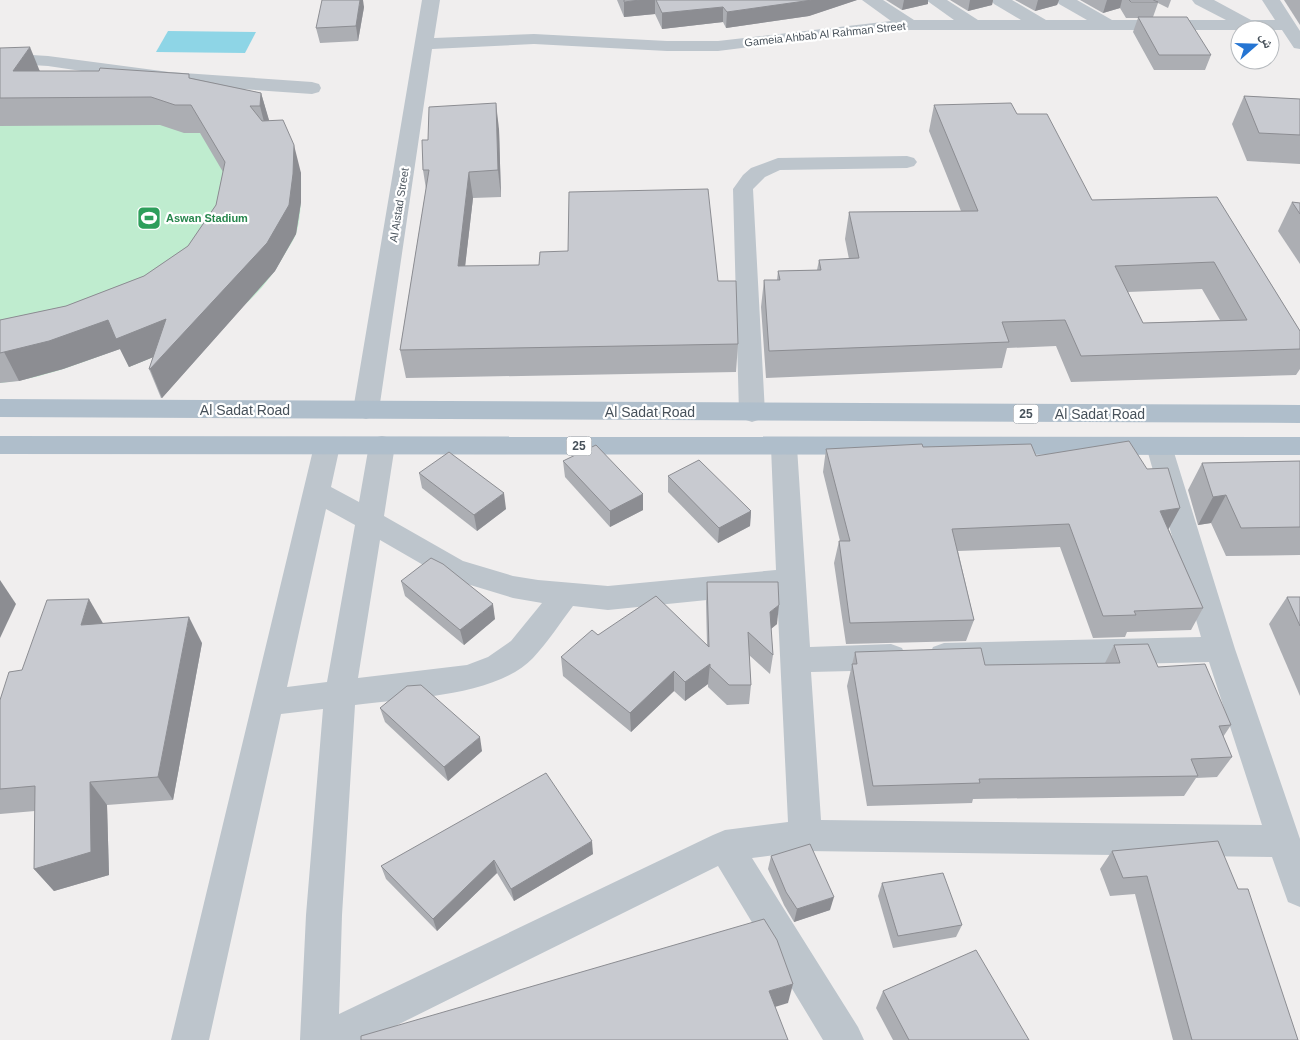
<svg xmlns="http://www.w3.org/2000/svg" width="1300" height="1040" font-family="Arial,'Noto Naskh Arabic',sans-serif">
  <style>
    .green { fill: #bfeccf }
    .water { fill: #8ed5e6 }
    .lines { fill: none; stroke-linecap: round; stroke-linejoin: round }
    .minor { fill: #bdc5cc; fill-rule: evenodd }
    .major { fill: #afbecb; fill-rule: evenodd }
    .wall { fill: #acaeb3; fill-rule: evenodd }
    .shaded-wall { fill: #8c8d92 }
    .building { fill: #c8cad0; stroke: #8c8d92; fill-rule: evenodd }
    .labels { text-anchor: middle; stroke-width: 4.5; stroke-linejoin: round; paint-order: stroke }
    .far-street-label { font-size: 11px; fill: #47515a; stroke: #fff }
    .far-leisure-label { font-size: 11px; font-weight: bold; fill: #27864d; stroke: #fff; text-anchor: start }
    .shield { fill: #fff; stroke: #7e858c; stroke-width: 1 }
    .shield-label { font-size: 12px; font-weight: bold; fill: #47515a }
    .street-label { font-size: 14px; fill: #47515a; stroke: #fff }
  </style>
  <rect width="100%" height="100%" fill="#f0eeee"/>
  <path class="green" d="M0,76L112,98L301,173C301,192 302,215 296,234C293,242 287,250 283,257C248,320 191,341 129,367L121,348C81,363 42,379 0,383Z"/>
  <path class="water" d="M168,31L256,32L245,53L156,52Z"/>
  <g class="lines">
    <g class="minor">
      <path d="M422,0H440L434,38L534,34L667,41H718L891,21L862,0H883L914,20H954L926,0H947L978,20H1021L994,4L991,0H1012L1046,20H1087L1059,4L1056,0H1077L1112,20H1226L1195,4L1192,0H1214L1251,20H1275L1262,0H1280L1300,31V49L1294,48L1282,30H910L870,32L718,51H667L534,44L432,49L379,410L375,416L366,419L357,416L353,410Z"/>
      <path d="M0,53L48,56L169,72L312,82L319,84L321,88L319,92L312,94L169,84L48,66L0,63Z"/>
      <path d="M907,156L914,158L917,162L914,166L907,168L780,170L765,177L753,189L765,413L761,419L752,422L743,419L739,413L733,189L743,175L751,168L778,158Z"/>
      <path d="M382,436L391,438L395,445L384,516L463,561L513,576L538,580L608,586L776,570L771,447L775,440L784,438L793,440L797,447L810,647L891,644L902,648L906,657L902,666L891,670L811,672L821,820L1262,825L1209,662L944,669L933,665L929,656L933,647L944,643L1201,637L1146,446L1150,439L1159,437L1168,439L1172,446L1235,649L1300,839V907L1288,902L1272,857L805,851L752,858L858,1027L864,1040H823L718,866L367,1040H300L306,915L323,709L281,714L209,1040H171L314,446L318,439L327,437L336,439L340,446L331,487L359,502L369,445L373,438ZM326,509L355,525L327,682L287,687ZM380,540L444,577L513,598L542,603L511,641L488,657L467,665L358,678ZM777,593L788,822L725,830L713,835L339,1014L342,915L355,705C406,698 496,697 533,658C548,642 560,623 573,606L608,610Z"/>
    </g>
    <g class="major">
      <path d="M0,399L1300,405V423L0,417Z"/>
      <path d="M0,436L1300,437V455L0,454Z"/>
    </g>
  </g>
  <g class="wall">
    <path d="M617,0H857L809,16L726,28L723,22L662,29L655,14L624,17Z"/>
    <path d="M886,0H928V4L902,10Z"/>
    <path d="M950,0H993L992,5L968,11Z"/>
    <path d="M1015,0H1059L1057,5L1035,11Z"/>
    <path d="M1080,0H1171L1168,8L1158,3L1153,17L1211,55L1205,70H1154L1133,32L1138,18H1126L1120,8L1103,13Z"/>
    <path d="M1284,0H1300V25Z"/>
    <path d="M364,7L358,41L320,43L316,28Z"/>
    <path d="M0,48L40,71L191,78L261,93L269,121L301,173V202L296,234L275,271L162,398H161L149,369L153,357L129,367L120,349L63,369L19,381L0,383V320L66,306L144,276L188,246L216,205L223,172L200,133H184L160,125L0,126Z"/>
    <path d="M1244,96L1300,99V164L1247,161L1232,124Z"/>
    <path d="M934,105L1017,114L1092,200L1217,197L1300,331V369L1296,375L1071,382L1056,346L1007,348L1002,368L766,378L761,307L764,280H777L778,271L817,270L819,260L849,259L845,239L849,212L961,211L929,131ZM1202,289L1220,320L1143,323L1128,292Z"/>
    <path d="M499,129L501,197L473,198L465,266L718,281L738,344L736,372L406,378L400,350L426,189L423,170L428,140Z"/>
    <path d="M1292,202L1300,203V264L1278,231Z"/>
    <path d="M923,447L1036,456L1169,530L1203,608L1191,630L1127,632L1125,637L1093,638L1060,547L958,551L974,620L966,641L846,644L834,563L839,541H840L823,472L826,449Z"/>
    <path d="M563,461L643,510L610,527L565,477Z"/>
    <path d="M1300,461V555L1226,556L1211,523L1198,525L1188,490L1202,463Z"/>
    <path d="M419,473L506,509L477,531L422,488Z"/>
    <path d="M668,476L751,511L750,526L718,543L668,492Z"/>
    <path d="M401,581L495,619L464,645L405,596Z"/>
    <path d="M707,582L777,624L771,629L773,655L770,674L749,655L751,685L749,704L727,705L708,687V684L685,701L674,691L631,732L563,676L561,657L707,645L706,602Z"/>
    <path d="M1287,597H1300V696L1269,624Z"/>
    <path d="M103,623L202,643L173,800L107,805L109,875L54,891L34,869L35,811L0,814V700L22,670Z"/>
    <path d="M1114,645L1158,667L1231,725L1223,737L1232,757L1217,777L1196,778L1184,796L973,799L972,803L867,806L847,686L855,652L985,665L1105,663Z"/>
    <path d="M380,708L482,751L448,781L385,722Z"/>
    <path d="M1218,841L1298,1040H1173L1135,894L1110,896L1100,869L1112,851Z"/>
    <path d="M593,854L514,901L497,873L437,931L386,879L381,866Z"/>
    <path d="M771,856L830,910L794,922L784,905L768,869Z"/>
    <path d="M882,883L962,925L956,937L893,948L878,896Z"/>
    <path d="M883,991L1029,1040H893L876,1008Z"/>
  </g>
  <g class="shaded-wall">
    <path d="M360,0H363L364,7L358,41L356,26Z"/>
    <path d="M640,0H655V14L624,17V2Z"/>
    <path d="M812,0H857L809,16L726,28L727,12Z"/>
    <path d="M904,0H928V4L902,10Z"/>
    <path d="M970,0H993L992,5L968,11Z"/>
    <path d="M1038,0H1059L1057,5L1035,11Z"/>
    <path d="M1107,0H1122L1120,8L1103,13Z"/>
    <path d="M723,7V22L662,29V13Z"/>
    <path d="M30,47L41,74L13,71Z"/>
    <path d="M261,93L269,120L267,134L260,106Z"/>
    <path d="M496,103L499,129L501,197L498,170Z"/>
    <path d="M294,145L301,173V202L296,234L275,271L162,398L150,369L166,352L129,367L120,349L63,369L19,381L4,352L108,320L116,338Z"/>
    <path d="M469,172L473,198L462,293L458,266Z"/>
    <path d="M504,493L506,509L477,531L474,515Z"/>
    <path d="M643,494V510L610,527V511Z"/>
    <path d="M1226,495L1211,523L1198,525L1213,497Z"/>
    <path d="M1180,508L1168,530L1160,511Z"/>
    <path d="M751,511L750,526L718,543L719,528Z"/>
    <path d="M0,580L16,604L0,638Z"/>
    <path d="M89,599L104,625H81Z"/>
    <path d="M493,604L495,619L464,645L460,630Z"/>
    <path d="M779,605L777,624L767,632L770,612Z"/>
    <path d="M189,617L202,643L173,800L158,777Z"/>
    <path d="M710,664L708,684L685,701V682Z"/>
    <path d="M674,671V691L631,732L630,713Z"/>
    <path d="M480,737L482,751L448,781L444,767Z"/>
    <path d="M90,782L107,805L109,875L54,891L34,869Z"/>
    <path d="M592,841L593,854L514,901L511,889Z"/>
    <path d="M494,860L497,873L437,931L433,919Z"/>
    <path d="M834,897L830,910L794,922L797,909Z"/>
    <path d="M793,984L788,1003L765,1010L769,991Z"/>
  </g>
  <g class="building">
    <path d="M322,0H360L356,26L316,28Z"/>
    <path d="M624,0H640L624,2Z"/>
    <path d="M656,0H812L727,12L723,7L662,13Z"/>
    <path d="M1129,0H1153L1158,2H1131Z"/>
    <path d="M1138,17H1187L1211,55H1159Z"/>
    <path d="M30,47L13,71H99L100,68L189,74V78L261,93L260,106H250L262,121L283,120L294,145L293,174L289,205L267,243L150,369H149L166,319L116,339L108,320L49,341L0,353V320L66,306L144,276L188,246L216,205L225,162L191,105H175L151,97L0,98V48Z"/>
    <path d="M1244,96L1300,99V135L1259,133Z"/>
    <path d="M496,103L498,170L469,172L458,266L539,265L540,252L568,251L569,192L708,189L718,281H736L738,344L400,350L429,170H423L422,140H428L429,107Z"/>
    <path d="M1011,103L1017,114H1047L1092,200L1217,197L1300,331V349L1081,356L1065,320L1002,322L1009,342L769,351L764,280H780L778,271L821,270L819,260L859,258L849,212L978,211L934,105ZM1214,262L1247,320L1143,323L1115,266Z"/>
    <path d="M1292,202L1300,203V214Z"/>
    <path d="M1129,441L1147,469L1168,468L1180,508L1160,511L1203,608L1134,611L1136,615L1103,616L1069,524L952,529L974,620L850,623L839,541H850L826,449L922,444L923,447L1031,444L1036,456Z"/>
    <path d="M596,445L643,494L610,511L563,461Z"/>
    <path d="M449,452L504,493L474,515L419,473Z"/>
    <path d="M699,460L751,511L719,528L668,476Z"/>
    <path d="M1300,461V527L1241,528L1226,495L1213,497L1202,463Z"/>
    <path d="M431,558L443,564L493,604L460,630L401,581Z"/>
    <path d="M707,582H778L779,605L770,612L773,655L748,632L751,685H729L710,667V664L685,682L674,671L630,713L561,657L592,630L598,635L656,596L709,647Z"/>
    <path d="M1287,597H1300V626Z"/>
    <path d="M89,599L81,625L189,617L158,777L90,782L91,852L34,869L35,786L0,789V700L9,672L22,670L47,600Z"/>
    <path d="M1148,644L1158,667L1205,664L1231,725L1219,726L1232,757L1191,759L1198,776L979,779L980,783L873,786L852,664H857L855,652L981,648L985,665L1120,663L1114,645Z"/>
    <path d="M421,685L480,737L444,767L380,708L407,686Z"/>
    <path d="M546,773L592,841L511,889L494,860L433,919L381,866Z"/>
    <path d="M1218,841L1238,889H1248L1298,1040H1192L1147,876L1123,878L1112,851Z"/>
    <path d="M810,844L834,897L797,909L786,892L771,856Z"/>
    <path d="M943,873L962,925L898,936L882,883Z"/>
    <path d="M764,919L777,940L793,984L769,991L788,1040H361V1036Z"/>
    <path d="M976,950L1029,1040H909L883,991Z"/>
  </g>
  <defs>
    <g id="stadium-square" transform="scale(1.25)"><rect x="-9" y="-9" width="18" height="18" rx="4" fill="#2e9e5b" stroke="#fff"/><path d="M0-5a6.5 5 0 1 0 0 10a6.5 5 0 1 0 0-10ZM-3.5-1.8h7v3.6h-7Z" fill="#fff"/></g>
  </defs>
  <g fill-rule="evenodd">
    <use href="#stadium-square" x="149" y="218"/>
  </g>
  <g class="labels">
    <g class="far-street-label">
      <text transform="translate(825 34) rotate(-6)" y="4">Gameia Ahbab Al Rahman Street</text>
      <text transform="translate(399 205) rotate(-81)" y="4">Al Aistad Street</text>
    </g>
    <g class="far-leisure-label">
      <text x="166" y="222">Aswan Stadium</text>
    </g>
    <g class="shield">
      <rect x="1013.5" y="404.5" width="25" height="19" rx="4"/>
      <rect x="566.5" y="436.5" width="25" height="19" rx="4"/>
    </g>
    <g class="shield-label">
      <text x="1026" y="418">25</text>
      <text x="579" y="450">25</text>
    </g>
    <g class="street-label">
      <text x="245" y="415">Al Sadat Road</text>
      <text x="650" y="417">Al Sadat Road</text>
      <text x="1100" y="419">Al Sadat Road</text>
    </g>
  </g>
  <g transform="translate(1255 45) rotate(70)"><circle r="24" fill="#ffffff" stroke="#b5b9bd"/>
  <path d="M0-4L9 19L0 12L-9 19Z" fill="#2575d3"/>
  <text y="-8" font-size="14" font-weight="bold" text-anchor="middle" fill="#47515a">ش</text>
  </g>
</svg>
